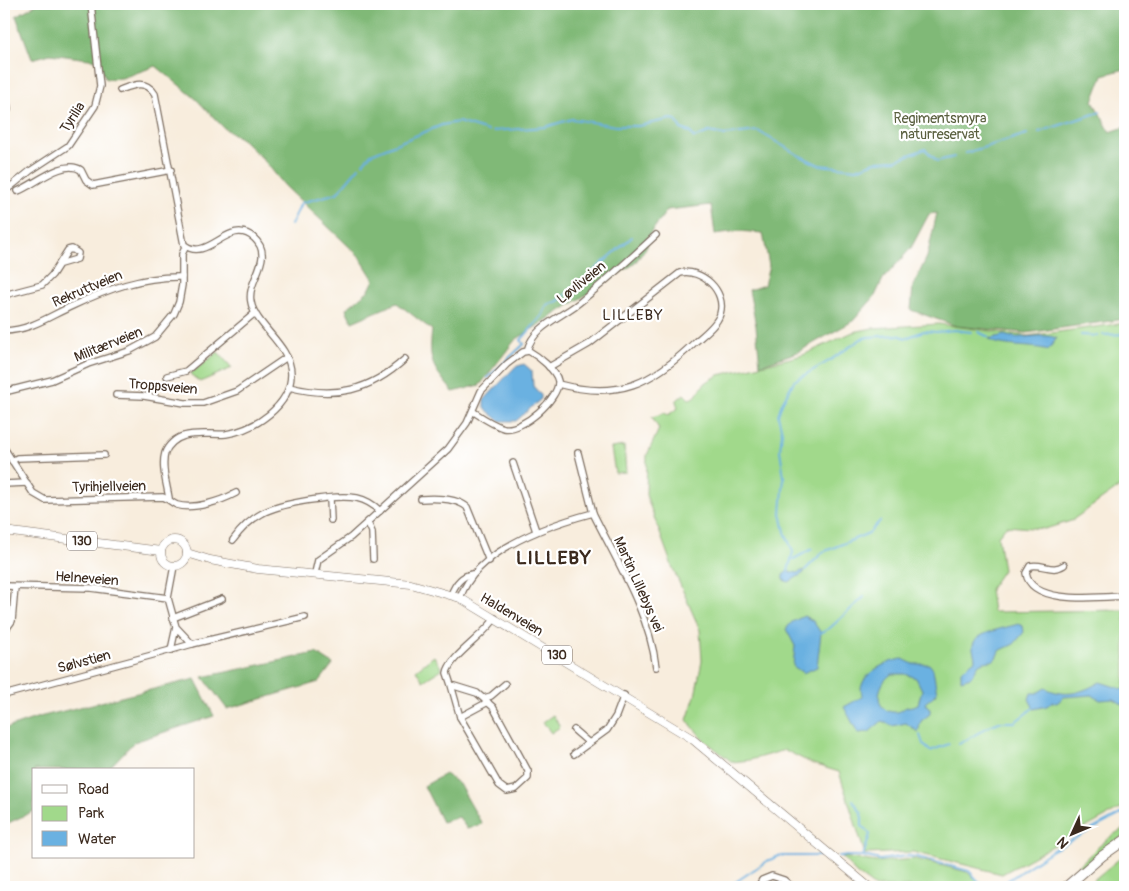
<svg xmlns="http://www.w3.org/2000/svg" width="1129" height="891" font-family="Pangolin,sans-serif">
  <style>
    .green { fill: #a1d98b; stroke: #6e8254 }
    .forest { fill: #80b977; stroke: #5e724a }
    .water { fill: #6ab1e1; stroke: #526e80; fill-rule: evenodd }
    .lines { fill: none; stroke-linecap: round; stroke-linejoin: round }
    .stream { stroke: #6ab1e1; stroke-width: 2 }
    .minor-casing { stroke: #7d6e61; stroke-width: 8 }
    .major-casing { stroke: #7d6e61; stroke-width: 9 }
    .highway-casing { stroke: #7d6e61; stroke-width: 11 }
    .minor { stroke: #fff; stroke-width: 5.5 }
    .major { stroke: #fff; stroke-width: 8 }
    .highway { stroke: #fff; stroke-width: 9 }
    .labels { text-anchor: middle; stroke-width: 4.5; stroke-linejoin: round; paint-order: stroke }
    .shield { fill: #fff; stroke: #766a62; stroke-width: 1 }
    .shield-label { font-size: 12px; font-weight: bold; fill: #3b2a1e }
    .street-label { font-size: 14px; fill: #3b2a1e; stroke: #fff }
    .park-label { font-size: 14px; fill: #5a5f3f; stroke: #fff }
    .neighbourhood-label { font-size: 15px; letter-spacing: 1px; fill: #3b2a1e; stroke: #fff }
    .district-label { font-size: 19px; font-weight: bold; letter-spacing: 1px; fill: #3b2a1e; stroke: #fff }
  </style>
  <rect width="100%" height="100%" fill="#fff"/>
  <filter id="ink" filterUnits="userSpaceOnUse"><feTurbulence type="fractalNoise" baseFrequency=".02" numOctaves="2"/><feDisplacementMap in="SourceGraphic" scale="10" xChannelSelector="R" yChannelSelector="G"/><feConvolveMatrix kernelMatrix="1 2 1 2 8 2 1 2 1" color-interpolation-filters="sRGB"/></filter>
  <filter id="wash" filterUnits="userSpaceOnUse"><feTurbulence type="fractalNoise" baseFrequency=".0096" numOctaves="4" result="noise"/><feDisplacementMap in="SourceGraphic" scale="20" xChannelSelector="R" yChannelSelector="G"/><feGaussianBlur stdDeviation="1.12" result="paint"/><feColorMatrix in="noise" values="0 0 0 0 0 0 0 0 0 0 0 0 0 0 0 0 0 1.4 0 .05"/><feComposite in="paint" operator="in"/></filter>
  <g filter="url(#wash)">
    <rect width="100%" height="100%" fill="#f8eddd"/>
    <g class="green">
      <path d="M1125,323V483L1071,521L1045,529L1006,526L998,536L1003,570L990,589L993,612L1125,610V806L1002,874L913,852L865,854L839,772L813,764L785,750L750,760L732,762L703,739L687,720L695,696L702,661L700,630L672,566L646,495L647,455L659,429L652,417L665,413L668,415L678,408L676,401L684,394L689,399L695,397L705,383L719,375L803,355L853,332L873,328L939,324L1028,336Z"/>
      <path d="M218,352L232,368L200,382L190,374Z"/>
      <path d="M624,446L626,472L615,473L611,448Z"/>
      <path d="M434,656L442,669L423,681L416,670Z"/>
      <path d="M553,715L560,727L551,733L543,722Z"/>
      <path d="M1125,829V835L1099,853L1062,887H1059C1069,875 1112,830 1125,829Z"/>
      <path d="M1125,854V887H1106L1091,882Z"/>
      <path d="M842,857L876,862L916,859L967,872L986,887H875L856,873Z"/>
    </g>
    <g class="forest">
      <path d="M37,4H1125V69L1103,75L1093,101L1110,132L1125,127V319L1026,333L956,326L911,310L913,286L927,257L937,213L929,214L911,248L883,279L875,296L853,321L798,352L760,365L756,326L749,290L764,285L769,266L763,233L738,231L715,234L711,205L667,210L647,238V247L634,264L515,340L480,385L453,392C433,367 428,364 432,330L397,303L352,322L346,309L369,290L374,280L359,256L285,186L263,159L243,140L224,128L196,99L156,66L122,78L106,79L97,60L50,54L32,59L16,16Z"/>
      <path d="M316,653L333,664L319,682L227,709L203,677Z"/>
      <path d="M195,679L214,716L134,742L107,770H34V811L4,825V729L39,717Z"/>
      <path d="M445,774L459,784L482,824L467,829L459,817L442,822L424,786Z"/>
    </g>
    <g class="water">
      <path d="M1004,335C1020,341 1041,332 1057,338L1048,350C1034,345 998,348 989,339Z"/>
      <path d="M524,364L532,371L533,386L541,395V399L516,421H500L484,408V400L515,367Z"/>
      <path d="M804,570V573L789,582L783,580V575L788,571L797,573Z"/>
      <path d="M804,616L813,621L821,633L817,667L803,673L793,666L795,646L786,629L792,622Z"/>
      <path d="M1018,624L1023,626L1024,632L1014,644L999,651C994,666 991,658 979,664L971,677L961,680V671L975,660C975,654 972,650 973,645C975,632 1007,628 1018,624Z"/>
      <path d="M903,659L913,664H929L933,669L937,693L925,703L930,709V714L921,721L918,732L906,723L892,726L882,721L869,732L858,733L844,707L862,697C862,693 860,689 862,685C866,671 890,660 903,659ZM892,674H905L916,678L922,690L918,704C914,706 911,706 907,707C903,708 901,712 897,712C872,714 876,683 892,674Z"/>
      <path d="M1100,682L1125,690V706L1114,699L1100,700L1092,695L1064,697L1057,703L1052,702L1047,706L1034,709L1029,699L1031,693H1037L1045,688C1066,698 1081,693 1100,682Z"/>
    </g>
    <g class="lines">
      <g class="stream">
        <path d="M493,131L545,127L572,119L616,126H638L671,119L676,120L681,129L690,132L694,138L709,132L724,135L758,131L800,156L819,165L856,169L878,161L896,160L925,149L937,161L954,157"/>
        <path d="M1039,132L1100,112"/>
        <path d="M966,153L1027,134"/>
        <path d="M363,163L371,154L442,125L458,122L488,131"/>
        <path d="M291,225L301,203L337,193L359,167"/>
        <path d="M978,332L989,337"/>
        <path d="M1081,335L1098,336"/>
        <path d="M1103,335L1125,334"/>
        <path d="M488,378L524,344L521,340L542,316L547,305L558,301L581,282L632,237"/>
        <path d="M792,560L812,549"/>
        <path d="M805,570L823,552L869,533L880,521"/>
        <path d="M788,571L793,552L785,532L781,513L784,477L780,450L782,432L778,415L782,403L794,381L829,361L861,339L868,337L898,335L906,338L924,331L937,332L954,330L971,332"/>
        <path d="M821,633L830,628L864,597"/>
        <path d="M992,725L999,722H1015L1033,708"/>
        <path d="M920,735L923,744L930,751L949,744"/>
        <path d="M959,744L990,726"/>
        <path d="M853,800L862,814V826L870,834L863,856"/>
        <path d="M839,856H863L880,860L906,856L917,857L969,871L981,884L989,886L1004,883L1053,850L1125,812"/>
        <path d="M728,887L767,861L779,856H820"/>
      </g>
    </g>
  </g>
  <g filter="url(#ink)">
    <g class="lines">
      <g class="minor-casing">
        <g id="minor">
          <path d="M4,87L8,109L4,123"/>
          <path d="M120,90C133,85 146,79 155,94L184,245C209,263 229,216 254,238C276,258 246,280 251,302C255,326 291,345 291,374C291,406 254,430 226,434C212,435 197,432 184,436C176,438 168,445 165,453C161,467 167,485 169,498"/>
          <path d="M18,191C34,185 64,158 81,170L86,180L93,185L171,170"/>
          <path d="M4,192L30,171L68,146L95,106L100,86L91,4"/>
          <path d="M4,295L42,285L52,275L68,250L72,249L78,253L77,259L60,264"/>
          <path d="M4,331C31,330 48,317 72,306C108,289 142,276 182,277"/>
          <path d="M527,351C533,326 562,317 580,302C606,281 631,258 656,235"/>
          <path d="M549,367L589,344L680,273C701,268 727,291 720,314C717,325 703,335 695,342C652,384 618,400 558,384"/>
          <path d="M167,376L186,371L255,313"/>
          <path d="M289,387C335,399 370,391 405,359"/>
          <path d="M4,392L52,380L88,364L129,351L155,337L174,314L179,302L182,285V254L186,246"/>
          <path d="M116,395L144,396L185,403H203L237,391L287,357"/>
          <path d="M4,448L33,493L45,500L163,497C169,499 172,503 177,505C194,510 221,501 236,493"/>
          <path d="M12,461L17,458L104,455"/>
          <path d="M513,463L536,531"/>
          <path d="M4,484L27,483"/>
          <path d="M330,499L331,520"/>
          <path d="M421,499C435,498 456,498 467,507L489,561"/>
          <path d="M593,513C617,562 649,612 656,667"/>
          <path d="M368,523L372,532L373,559"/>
          <path d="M233,540C241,529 250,520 261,514C280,503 336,494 357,498C366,500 374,505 380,511"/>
          <path d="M1064,565C1052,573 1043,563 1030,566L1026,573C1031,606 1101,597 1125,596"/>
          <path d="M174,566L168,598L176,627L171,650L192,644L176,627"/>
          <path d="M315,573L318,560L351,537L448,449L467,423L481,391L507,364L523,352L529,351C538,356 556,370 558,381C560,398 522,432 504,428C493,425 483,418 474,412"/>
          <path d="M4,586L91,588L168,598"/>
          <path d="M451,595C455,584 461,576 472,574"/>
          <path d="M460,598C477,549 548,525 593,513L578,453"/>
          <path d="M173,618L222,599"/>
          <path d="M4,632L12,621L15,587"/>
          <path d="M192,644L305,617"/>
          <path d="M451,685L460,717L499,785L507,791L516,789L528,778V771L493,707L477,693L451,685L447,673C449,657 485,635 495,618"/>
          <path d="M4,695L171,650"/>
          <path d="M484,698L491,696L505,684"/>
          <path d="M460,717L488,702"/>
          <path d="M574,730L589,743"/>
          <path d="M574,754L607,730L616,716L624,695"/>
          <path d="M758,887L762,880L772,876L784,880L792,887"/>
        </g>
      </g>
      <g class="major-casing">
        <g id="major">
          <path d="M4,531L161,551"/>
          <circle cx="174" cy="553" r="13"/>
          <path d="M187,553L210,560L258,569L411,584L460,598L691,738L869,887"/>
        </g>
      </g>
      <g class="highway-casing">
        <path id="highway" d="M1066,887L1102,856L1125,840"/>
      </g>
      <use href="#minor" class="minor"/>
      <use href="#major" class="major"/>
      <use href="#highway" class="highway"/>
    </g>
  </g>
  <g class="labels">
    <g class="shield">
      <rect x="67" y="531.5" width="30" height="19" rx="4"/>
      <rect x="542" y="645.5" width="30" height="19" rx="4"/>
    </g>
    <g class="shield-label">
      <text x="82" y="545">130</text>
      <text x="557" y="659">130</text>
    </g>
    <g class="street-label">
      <text transform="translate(72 117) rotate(-57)" y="5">Tyrilia</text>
      <text transform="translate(581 282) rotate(-39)" y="5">Løvliveien</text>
      <text transform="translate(87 288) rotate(-23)" y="5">Rekruttveien</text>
      <text transform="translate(108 344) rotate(-22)" y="5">Militærveien</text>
      <text transform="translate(163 386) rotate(5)" y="5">Troppsveien</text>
      <text transform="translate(109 486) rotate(-1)" y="5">Tyrihjellveien</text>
      <text transform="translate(87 578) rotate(4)" y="5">Helneveien</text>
      <text transform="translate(639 584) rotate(66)" y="5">Martin Lillebys vei</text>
      <text transform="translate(512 614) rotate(31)" y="5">Haldenveien</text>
      <text transform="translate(84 661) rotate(-15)" y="5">Sølvstien</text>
    </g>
    <g class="park-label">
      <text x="940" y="123">Regimentsmyra<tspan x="940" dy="16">naturreservat</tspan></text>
    </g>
    <g class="neighbourhood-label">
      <text x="633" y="320">LILLEBY</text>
    </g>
    <g class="district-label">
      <text x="554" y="564">LILLEBY</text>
    </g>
  </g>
  <rect width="1129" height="891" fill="none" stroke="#fff" stroke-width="20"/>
  <rect x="32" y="768" width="162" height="90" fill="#ffffff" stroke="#b1aaa5"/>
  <rect x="42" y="785" width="25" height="8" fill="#ffffff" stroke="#b1aaa5"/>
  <text x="78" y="794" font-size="15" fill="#3b2a1e">Road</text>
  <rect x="42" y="806" width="25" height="15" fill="#a1d98b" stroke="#b1aaa5"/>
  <text x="78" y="818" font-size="15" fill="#3b2a1e">Park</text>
  <rect x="42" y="831" width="25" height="15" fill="#6ab1e1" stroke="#b1aaa5"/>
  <text x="78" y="844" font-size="15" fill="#3b2a1e">Water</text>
  <g transform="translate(1072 834) rotate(226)" stroke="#ffffff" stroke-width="4" paint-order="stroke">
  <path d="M0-4L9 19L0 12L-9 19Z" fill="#3b2a1e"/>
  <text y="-8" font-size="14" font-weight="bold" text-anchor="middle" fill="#3b2a1e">N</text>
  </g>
</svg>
